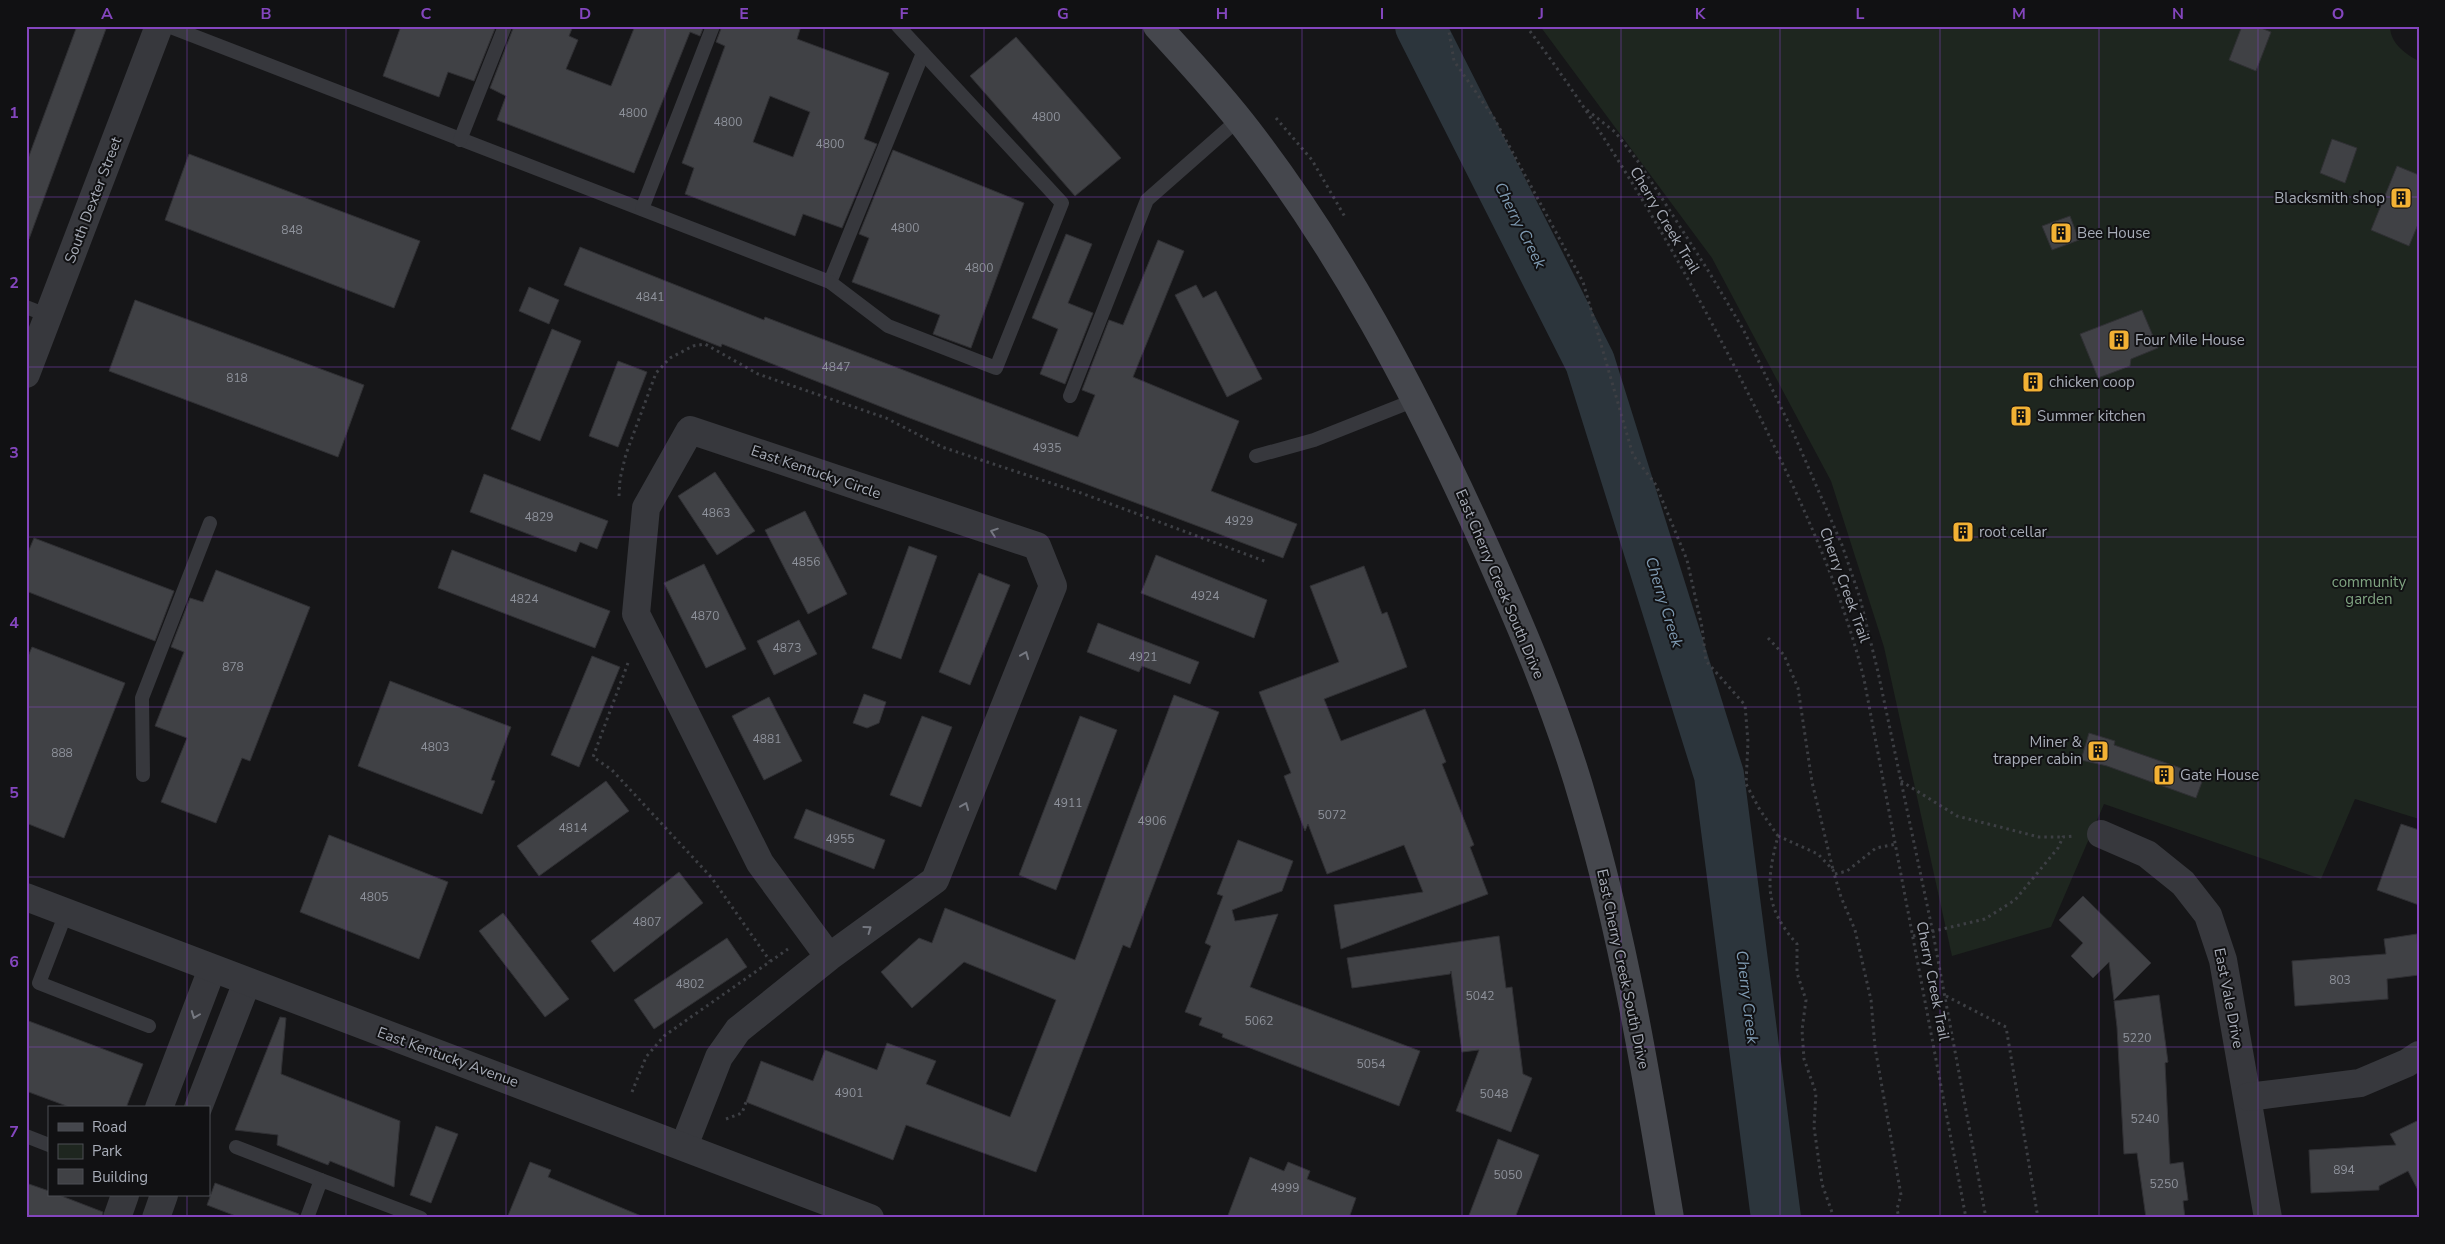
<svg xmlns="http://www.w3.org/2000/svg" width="2445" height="1244" font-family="'Nunito Sans',sans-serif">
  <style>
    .green { fill: #1e261f }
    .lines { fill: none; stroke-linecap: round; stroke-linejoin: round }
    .river { stroke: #2c353c; stroke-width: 50 }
    .building { fill: #404145; stroke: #303034; fill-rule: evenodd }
    .path { stroke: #3d3f44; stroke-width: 3; stroke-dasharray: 2.5 4; stroke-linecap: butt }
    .service { stroke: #37383d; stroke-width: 14 }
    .minor { stroke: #37383d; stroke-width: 28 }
    .tertiary { stroke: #37383d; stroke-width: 28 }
    .secondary { stroke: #45474d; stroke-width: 28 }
    .oneway { stroke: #757881 }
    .grid { fill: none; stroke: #8446be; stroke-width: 1; stroke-opacity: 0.55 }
    .labels { text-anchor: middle; stroke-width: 4; stroke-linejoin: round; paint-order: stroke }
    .number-label { font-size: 12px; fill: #8e929b }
    .poi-label { font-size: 15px; fill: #a8adb8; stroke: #111113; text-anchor: start }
    .street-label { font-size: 15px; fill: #a8adb8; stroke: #111113 }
    .park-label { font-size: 15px; fill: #7fa381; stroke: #111113 }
    .water-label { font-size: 16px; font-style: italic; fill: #7f9bb3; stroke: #111113 }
    .neatline { fill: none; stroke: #8446be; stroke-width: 2 }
    .grid-label { font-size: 16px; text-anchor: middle; font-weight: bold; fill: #8446be }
  </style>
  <rect width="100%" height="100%" fill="#161618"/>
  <path class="green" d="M1540,26H2390C2390,43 2405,54 2419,61V819L2355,799L2321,879L2104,804L2051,927L1952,956L1884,647L1831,481L1712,258Z"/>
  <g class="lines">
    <path class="river" d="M1420,26L1590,362L1719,775L1776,1218"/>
  </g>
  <g class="building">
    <path d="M77,26H107L29,239H26V164Z"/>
    <path d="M401,26H496L474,81L448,72L439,97L383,76Z"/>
    <path d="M514,26H573L569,36L578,40L566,69L611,86L635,26H704L700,36L690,32L634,173L497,120L506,96L490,88Z"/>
    <path d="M722,26H801L797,39L889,73L864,139L877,144L842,228L803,214L795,236L685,194L694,168L682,163L725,46L716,42ZM770,96L810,112L793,157L753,142Z"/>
    <path d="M2242,26H2256L2271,32L2256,71L2229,60Z"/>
    <path d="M1016,37L1121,158L1075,196L970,76Z"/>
    <path d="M2332,139L2357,148L2345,183L2320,173Z"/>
    <path d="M893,150L1024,203L971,348L933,334L940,315L852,282L869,238L859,234Z"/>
    <path d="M189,154L420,241L394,308L165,220Z"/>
    <path d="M2397,166L2419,175V222L2409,246L2371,230Z"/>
    <path d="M2070,216L2079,240L2052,250L2042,226Z"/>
    <path d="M1066,234L1092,244L1068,303L1093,313L1065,384L1040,374L1058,329L1032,318Z"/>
    <path d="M1158,240L1184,251L1133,377L1239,421L1211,491L1297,524L1283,558L907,417L722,344L721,347L564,285L580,247L764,320L765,317L1078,437L1095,395L1082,390L1109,320L1123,325Z"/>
    <path d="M1196,285L1203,298L1216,291L1262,379L1227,397L1175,295Z"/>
    <path d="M529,287L559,300L549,324L519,311Z"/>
    <path d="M135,300L364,385L338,457L109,371Z"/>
    <path d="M2142,310L2158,348L2131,359L2130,366L2098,378L2080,334Z"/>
    <path d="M552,329L581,341L540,441L511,429Z"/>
    <path d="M618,361L647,372L618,447L589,436Z"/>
    <path d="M715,472L755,531L717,555L678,496Z"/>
    <path d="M484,474L608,521L597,549L580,542L576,552L470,512Z"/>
    <path d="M805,511L847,594L808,614L765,530Z"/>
    <path d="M34,538L174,591L155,641L26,591V557Z"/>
    <path d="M909,546L937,556L901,659L872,648Z"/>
    <path d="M452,550L610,611L595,648L438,588Z"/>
    <path d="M1156,555L1267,600L1254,638L1141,593Z"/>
    <path d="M704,564L746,649L706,668L664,583Z"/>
    <path d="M1364,566L1382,614L1387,612L1407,667L1324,699L1341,741L1425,709L1446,762L1442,764L1474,845L1470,847L1488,894L1341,949L1334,905L1423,892L1404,845L1327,874L1308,824L1305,831L1284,776L1291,773L1259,692L1339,662L1310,586Z"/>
    <path d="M216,570L310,607L250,761L242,758L216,823L161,802L187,738L155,726L184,652L171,647L190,598L203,602Z"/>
    <path d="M979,573L1010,585L970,685L939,672Z"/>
    <path d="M799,620L817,654L774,675L757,641Z"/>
    <path d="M1098,623L1199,662L1190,684L1142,666L1139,672L1087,652Z"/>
    <path d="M32,647L125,683L64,838L26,823V661Z"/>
    <path d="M592,656L620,667L579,767L551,755Z"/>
    <path d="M390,681L511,727L491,780L495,781L482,814L358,766Z"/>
    <path d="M864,694L886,702L879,723L867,728L853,723Z"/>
    <path d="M1174,695L1219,712L1130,948L1123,945L1036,1172L906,1125L893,1160L746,1102L761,1061L813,1081L825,1050L877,1070L887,1043L936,1061L926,1084L1010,1117L1056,1000L964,962L912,1008L881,972L919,938L932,943L945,908L1075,960Z"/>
    <path d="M769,697L802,761L764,780L732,716Z"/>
    <path d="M922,716L952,727L921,807L890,795Z"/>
    <path d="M1080,716L1117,730L1056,890L1019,875Z"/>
    <path d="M2089,733L2115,741L2114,745L2178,767L2203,779L2196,798L2107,766L2081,760Z"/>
    <path d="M606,781L629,811L539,876L517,846Z"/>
    <path d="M806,809L885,840L874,869L794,838Z"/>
    <path d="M2401,824L2419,830V905L2377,890Z"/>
    <path d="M329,835L448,882L419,959L300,912Z"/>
    <path d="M1238,840L1293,861L1282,891L1232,910L1235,921L1278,914L1250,987L1420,1051L1399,1106L1222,1037L1223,1034L1199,1025L1202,1018L1185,1012L1211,946L1205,943L1223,896L1217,894Z"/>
    <path d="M679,872L703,903L614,972L591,941Z"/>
    <path d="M2083,896L2151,963L2114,1000L2109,962L2093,978L2071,956L2083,943L2059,920Z"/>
    <path d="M503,913L569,999L545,1017L479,931Z"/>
    <path d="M2417,934L2419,975L2387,979L2388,999L2295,1006L2292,961L2386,954L2384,939Z"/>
    <path d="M1499,936L1506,988L1512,987L1523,1074L1532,1078L1511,1132L1456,1111L1479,1050L1462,1052L1451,971L1450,974L1352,988L1347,958Z"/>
    <path d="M727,938L747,967L654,1029L634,1000Z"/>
    <path d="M2159,995L2168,1062L2165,1063L2170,1164L2183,1162L2188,1200L2183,1201L2185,1218H2146L2137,1153L2124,1154L2117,1027L2114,1001Z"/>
    <path d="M280,1017L286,1018L281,1074L400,1121L394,1187L330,1161L328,1165L277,1145L278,1135L235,1130Z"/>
    <path d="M26,1020L143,1064L126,1108H72L26,1091Z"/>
    <path d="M2419,1120V1192L2408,1171L2379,1186V1190L2311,1193L2309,1150L2396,1145L2390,1134Z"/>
    <path d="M436,1126L458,1134L431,1203L410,1195Z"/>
    <path d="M1498,1139L1539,1155L1515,1218H1468Z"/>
    <path d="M1250,1157L1284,1171L1288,1162L1310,1171L1307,1179L1356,1198L1349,1218H1227Z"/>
    <path d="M530,1162L551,1170L548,1177L646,1218H507Z"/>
    <path d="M26,1183L49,1191V1195H59L103,1212L102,1218H26Z"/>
    <path d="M215,1183L299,1214L298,1218H241L207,1205Z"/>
  </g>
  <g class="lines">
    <g class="path">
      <path d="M1448,26L1454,61L1494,118L1583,282L1633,455L1656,485L1687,560L1702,627L1706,661L1745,705L1748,742L1746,784L1760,810L1778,836C1766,882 1764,907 1797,944V973L1806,1000L1802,1030L1804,1059L1816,1093L1814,1127L1822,1184L1834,1218"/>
      <path d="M1526,26C1615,144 1689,275 1755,407C1799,496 1840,583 1864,679L1966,1218"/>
      <path d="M1587,110L1615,132L1640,164L1709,272L1743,329L1793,432L1842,545L1860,598L1878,672L1933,933L1986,1218"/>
      <path d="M1276,118L1312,160L1345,217"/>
      <path d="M619,496L620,479L626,454L656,373L670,358L693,346L705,344L758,374L886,418L942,447L1081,493L1267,562"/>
      <path d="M1768,638L1784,655L1798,688L1812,782L1833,870"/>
      <path d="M628,663L593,757L612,770L711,877L770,961"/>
      <path d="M1901,781L1957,816L2039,837H2063"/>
      <path d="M1778,836L1818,854L1833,870L1841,897L1855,930L1871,1000L1875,1047L1901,1195L1897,1209L1899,1218"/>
      <path d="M1835,874L1847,871L1876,848L1896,844"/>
      <path d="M1913,936L1985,919L2015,900L2058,848L2063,837L2073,836"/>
      <path d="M1946,996L2006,1027L2038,1218"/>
      <path d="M632,1092L646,1057L664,1036L788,949"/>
      <path d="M726,1119L742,1113L746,1102"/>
    </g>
    <g class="service">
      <path d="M168,26L830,282L923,53"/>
      <path d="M460,140L505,26"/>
      <path d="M642,209L713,26"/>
      <path d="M830,282L888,326L996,368L1062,203L898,26"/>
      <path d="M26,307L49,316"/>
      <path d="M1070,396L1147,200L1239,119"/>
      <path d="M1256,456L1314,440L1415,400"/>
      <path d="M143,775L142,698L210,523"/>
      <path d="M66,913L39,983L149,1026"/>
      <path d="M26,1136L49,1145"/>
      <path d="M236,1147L321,1180"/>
      <path d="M307,1218L321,1180L421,1218"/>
    </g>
    <g class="minor">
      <path d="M26,374L159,26"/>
      <path d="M2101,834L2147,854L2183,883L2208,915L2223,960L2268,1218"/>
      <path d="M2248,1097L2360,1083L2407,1063L2419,1055"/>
      <path d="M159,1108L212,969"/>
      <path d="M198,1108L247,982"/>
      <path d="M684,1146L719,1057L738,1030L829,957L935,880L1053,586L1037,546L690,430L646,508L636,614L760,863L829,957"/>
      <path d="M117,1218L125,1195"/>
      <path d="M156,1218L164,1195"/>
    </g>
    <path class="tertiary" d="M26,897L870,1218"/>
    <path class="secondary" d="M1157,26C1188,60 1220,94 1248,131C1341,252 1413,388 1476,526C1517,616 1557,708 1584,803C1624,938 1647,1079 1670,1218"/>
  </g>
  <defs><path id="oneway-chevron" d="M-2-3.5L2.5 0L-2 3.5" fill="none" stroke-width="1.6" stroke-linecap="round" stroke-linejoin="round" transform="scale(1.25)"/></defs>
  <g class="oneway">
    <use href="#oneway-chevron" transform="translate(994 532) rotate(-161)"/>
    <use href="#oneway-chevron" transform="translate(1025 655) rotate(-68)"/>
    <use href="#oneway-chevron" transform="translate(965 806) rotate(-68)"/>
    <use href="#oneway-chevron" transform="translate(868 929) rotate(-36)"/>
    <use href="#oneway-chevron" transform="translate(195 1015) rotate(111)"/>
  </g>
  <path class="grid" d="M187,26V1108M346,26V1218M506,26V1218M665,26V1218M824,26V1218M984,26V1218M1143,26V1218M1302,26V1218M1462,26V1218M1621,26V1218M1780,26V1218M1940,26V1218M2099,26V1218M2258,26V1218M26,197H2419M26,367H2419M26,537H2419M26,707H2419M26,877H2419M26,1047H2419M187,1195V1218"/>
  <defs>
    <g id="building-square" transform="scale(1.125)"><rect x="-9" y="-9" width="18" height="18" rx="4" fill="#f2b134" stroke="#111113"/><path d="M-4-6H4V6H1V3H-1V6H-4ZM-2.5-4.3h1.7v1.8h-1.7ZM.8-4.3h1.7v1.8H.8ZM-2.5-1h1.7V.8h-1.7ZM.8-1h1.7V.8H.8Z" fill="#111"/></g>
  </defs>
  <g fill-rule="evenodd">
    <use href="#building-square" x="2401" y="198"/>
    <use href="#building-square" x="2061" y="233"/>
    <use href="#building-square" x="2119" y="340"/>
    <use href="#building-square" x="2033" y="382"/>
    <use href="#building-square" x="2021" y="416"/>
    <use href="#building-square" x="1963" y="532"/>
    <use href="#building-square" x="2098" y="751"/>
    <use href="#building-square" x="2164" y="775"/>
  </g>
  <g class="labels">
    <g class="number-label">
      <text x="633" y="117">4800</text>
      <text x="1046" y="121">4800</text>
      <text x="728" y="126">4800</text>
      <text x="830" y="148">4800</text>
      <text x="905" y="232">4800</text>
      <text x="292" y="234">848</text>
      <text x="979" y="272">4800</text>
      <text x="650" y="301">4841</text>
      <text x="836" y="371">4847</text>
      <text x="237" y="382">818</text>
      <text x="1047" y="452">4935</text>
      <text x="716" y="517">4863</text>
      <text x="539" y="521">4829</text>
      <text x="1239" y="525">4929</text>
      <text x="806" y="566">4856</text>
      <text x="1205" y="600">4924</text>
      <text x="524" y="603">4824</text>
      <text x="705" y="620">4870</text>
      <text x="787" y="652">4873</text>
      <text x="1143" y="661">4921</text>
      <text x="233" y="671">878</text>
      <text x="767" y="743">4881</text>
      <text x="435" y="751">4803</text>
      <text x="62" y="757">888</text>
      <text x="1068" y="807">4911</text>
      <text x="1332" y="819">5072</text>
      <text x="1152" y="825">4906</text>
      <text x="573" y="832">4814</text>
      <text x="840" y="843">4955</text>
      <text x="374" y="901">4805</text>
      <text x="647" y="926">4807</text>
      <text x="2340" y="984">803</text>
      <text x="690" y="988">4802</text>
      <text x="1480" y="1000">5042</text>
      <text x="1259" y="1025">5062</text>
      <text x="2137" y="1042">5220</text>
      <text x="1371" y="1068">5054</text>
      <text x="849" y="1097">4901</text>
      <text x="1494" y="1098">5048</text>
      <text x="2145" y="1123">5240</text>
      <text x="2344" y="1174">894</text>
      <text x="1508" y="1179">5050</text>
      <text x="2164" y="1188">5250</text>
      <text x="1285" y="1192">4999</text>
    </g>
    <g class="poi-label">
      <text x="2385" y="203" text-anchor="end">Blacksmith shop</text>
      <text x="2077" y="238">Bee House</text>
      <text x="2135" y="345">Four Mile House</text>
      <text x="2049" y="387">chicken coop</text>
      <text x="2037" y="421">Summer kitchen</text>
      <text x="1979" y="537">root cellar</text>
      <text x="2082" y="747" text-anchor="end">Miner &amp;<tspan x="2082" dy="17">trapper cabin</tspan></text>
      <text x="2180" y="780">Gate House</text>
    </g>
    <g class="street-label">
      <text transform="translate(93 200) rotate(-69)" y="5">South Dexter Street</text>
      <text transform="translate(1665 220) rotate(59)" y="5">Cherry Creek Trail</text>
      <text transform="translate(816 472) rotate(19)" y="5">East Kentucky Circle</text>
      <text transform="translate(1500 584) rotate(67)" y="5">East Cherry Creek South Drive</text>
      <text transform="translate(1845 585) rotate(70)" y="5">Cherry Creek Trail</text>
      <text transform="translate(1623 969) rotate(78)" y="5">East Cherry Creek South Drive</text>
      <text transform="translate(1933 981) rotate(79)" y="5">Cherry Creek Trail</text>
      <text transform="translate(2229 998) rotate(79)" y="5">East Vale Drive</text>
      <text transform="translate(448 1057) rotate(20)" y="5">East Kentucky Avenue</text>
    </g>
    <g class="park-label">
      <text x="2369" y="587">community<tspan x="2369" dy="17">garden</tspan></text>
    </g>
    <g class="water-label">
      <text transform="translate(1521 225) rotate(63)" y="6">Cherry Creek</text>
      <text transform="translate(1665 602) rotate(73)" y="6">Cherry Creek</text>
      <text transform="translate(1748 997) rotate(83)" y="6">Cherry Creek</text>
    </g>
  </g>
  <rect width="2445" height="1244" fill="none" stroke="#111113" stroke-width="55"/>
  <rect x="48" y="1106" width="162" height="90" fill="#111113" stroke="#4d4f55"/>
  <rect x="58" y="1123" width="25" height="8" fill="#45474d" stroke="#4d4f55"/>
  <text x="92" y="1132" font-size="15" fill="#a8adb8">Road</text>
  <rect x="58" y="1144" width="25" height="15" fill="#1e261f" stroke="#4d4f55"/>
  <text x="92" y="1156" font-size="15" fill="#a8adb8">Park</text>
  <rect x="58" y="1169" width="25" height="15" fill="#404145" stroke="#4d4f55"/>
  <text x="92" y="1182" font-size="15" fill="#a8adb8">Building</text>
  <rect x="28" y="28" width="2390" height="1188" class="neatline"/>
  <g class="grid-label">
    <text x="107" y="19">A</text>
    <text x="266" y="19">B</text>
    <text x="426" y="19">C</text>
    <text x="585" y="19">D</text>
    <text x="744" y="19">E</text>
    <text x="904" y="19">F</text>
    <text x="1063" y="19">G</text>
    <text x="1222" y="19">H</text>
    <text x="1382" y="19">I</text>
    <text x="1541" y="19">J</text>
    <text x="1700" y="19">K</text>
    <text x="1860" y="19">L</text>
    <text x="2019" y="19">M</text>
    <text x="2178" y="19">N</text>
    <text x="2338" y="19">O</text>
    <text x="14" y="118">1</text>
    <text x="14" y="288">2</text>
    <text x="14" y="458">3</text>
    <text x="14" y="628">4</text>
    <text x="14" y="798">5</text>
    <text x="14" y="967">6</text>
    <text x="14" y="1137">7</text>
  </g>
</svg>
